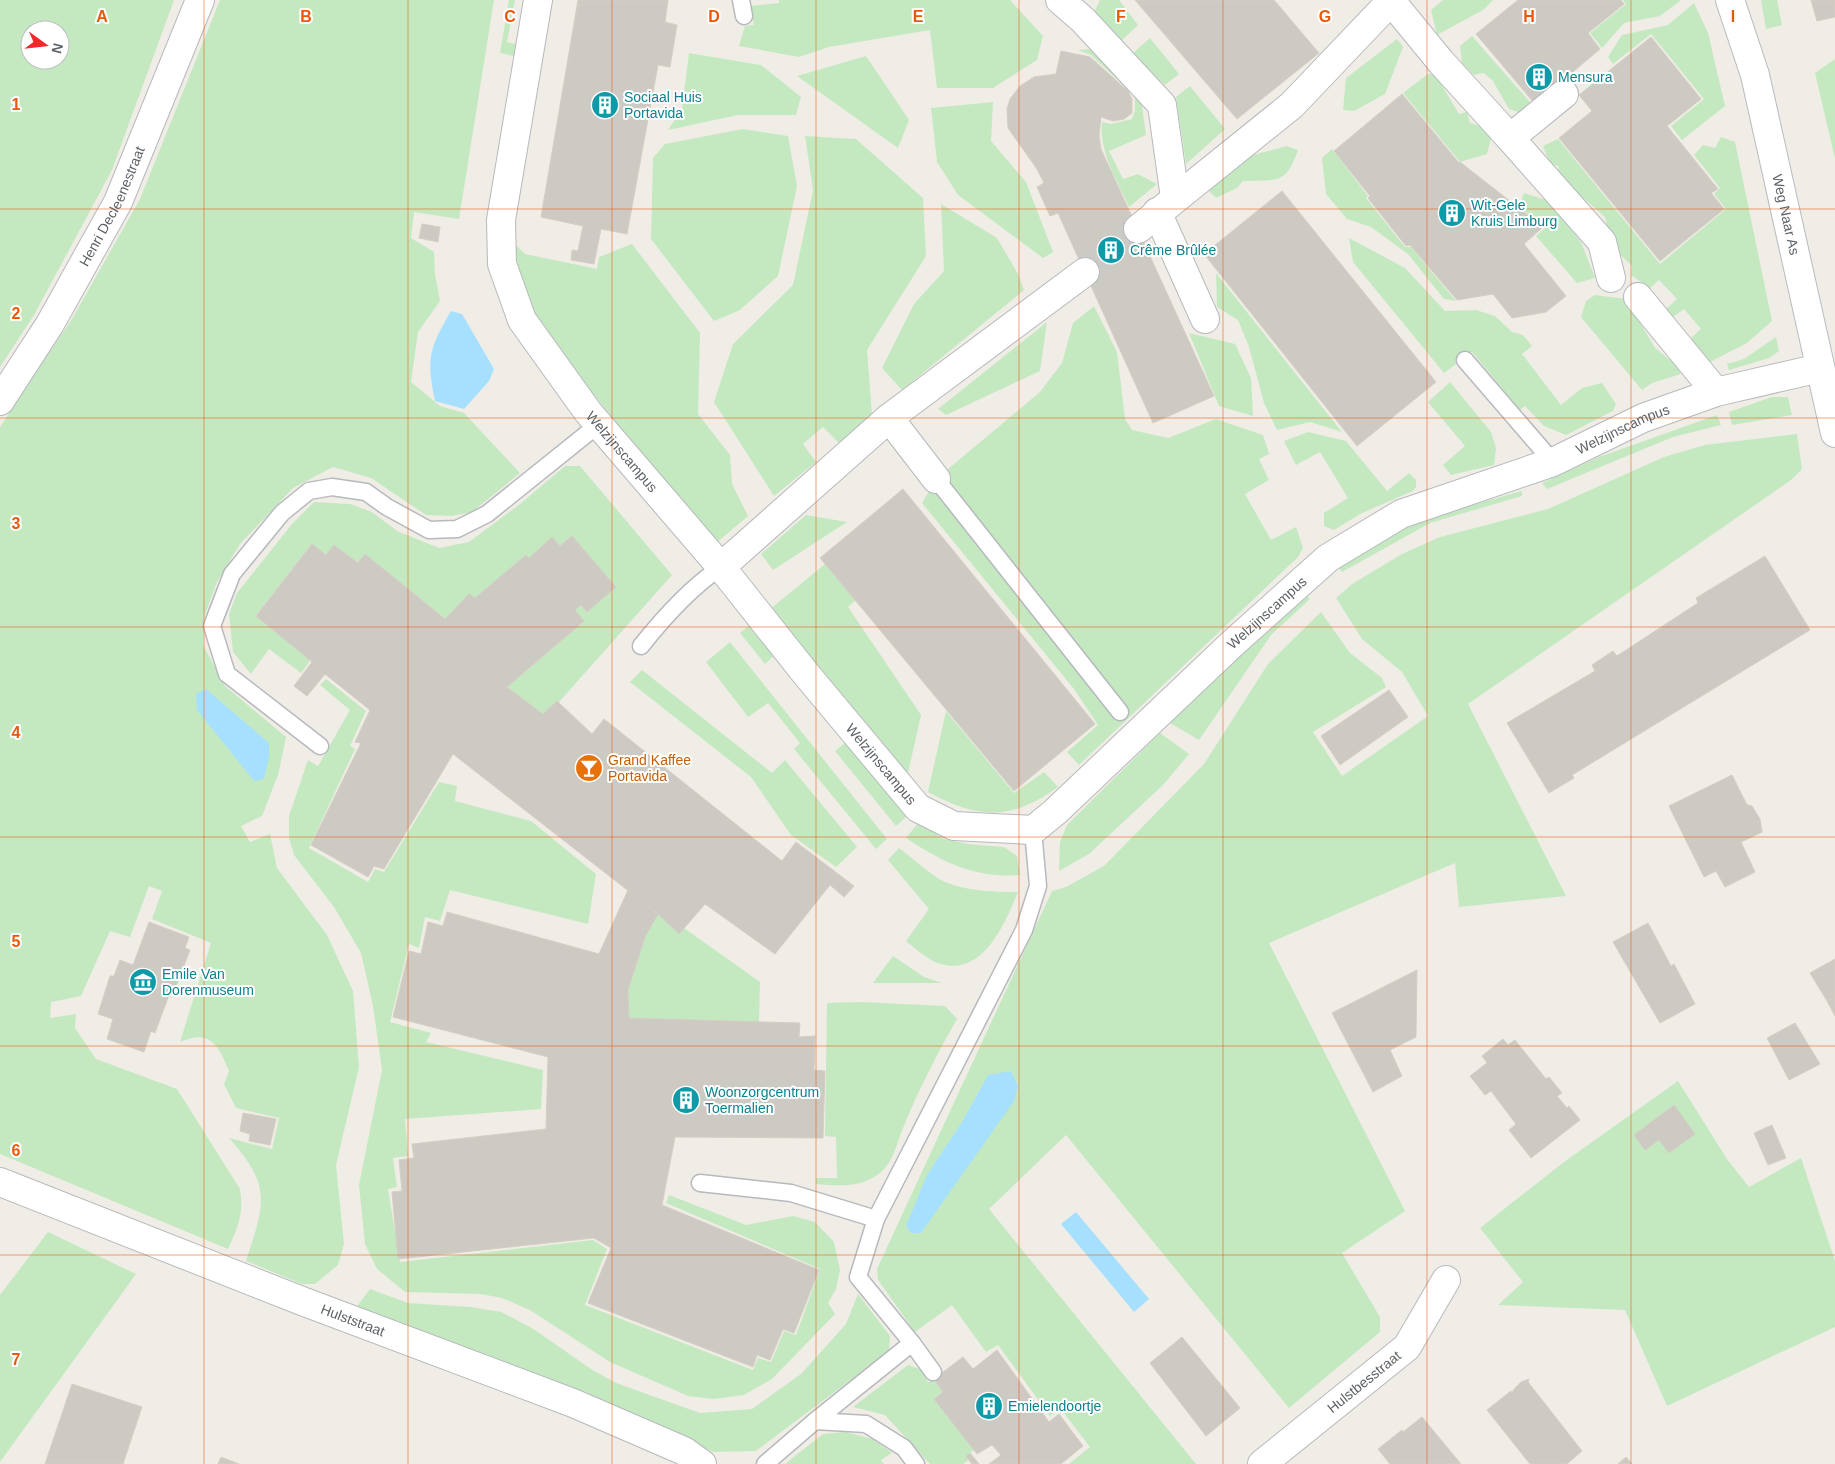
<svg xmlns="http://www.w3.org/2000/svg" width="1835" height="1464" font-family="Arial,sans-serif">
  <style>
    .green { fill: #c4e9c1; fill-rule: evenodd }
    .water { fill: #a7e0ff }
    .building { fill: #cdcac4; stroke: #d6cec3 }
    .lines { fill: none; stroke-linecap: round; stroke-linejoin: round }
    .street-tunnel { stroke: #cbcac6; stroke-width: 28; stroke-dasharray: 28 14; stroke-linecap: butt }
    .lane-casing { stroke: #b6b9bd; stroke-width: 19 }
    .street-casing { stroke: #b6b9bd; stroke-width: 30 }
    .secondary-casing { stroke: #b7bbc0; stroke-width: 30 }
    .lane { stroke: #fff; stroke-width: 16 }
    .street { stroke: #fff; stroke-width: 28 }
    .secondary { stroke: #fff; stroke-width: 28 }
    .grid { fill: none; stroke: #e8590c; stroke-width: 1; stroke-opacity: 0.55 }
    .labels { text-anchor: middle; stroke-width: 4; stroke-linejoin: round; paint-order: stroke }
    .culture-label { font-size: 14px; fill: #0d838f; stroke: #fff; text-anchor: start }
    .street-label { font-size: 14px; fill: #5d6267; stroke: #fff }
    .food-label { font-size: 14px; fill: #c56008; stroke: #fff; text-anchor: start }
    .grid-label { font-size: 16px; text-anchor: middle; font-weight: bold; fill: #e8590c; stroke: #fff; stroke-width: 4; stroke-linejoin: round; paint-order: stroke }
  </style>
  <rect width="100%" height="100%" fill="#f0ede6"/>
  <g class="green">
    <path d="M0,0H174L112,170L34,315L0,367ZM30,30H60V60H30Z"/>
    <path d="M220,0H494L459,219L414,212L411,238L434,252L435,274L440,301L418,332L411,382L440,406L464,413L520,473L472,512L452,516L426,515L371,478L333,467L293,488L240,544L217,582L204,617L203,645L225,686L286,737L278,775L262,816L241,826L250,842L270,834L277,868L327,935L353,991L359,1067L336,1165L344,1244L338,1265L315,1284H302L246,1261C265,1203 272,1186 229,1138L272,1149L279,1118L236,1108L224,1084L229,1071C219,1047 211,1028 180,1042L211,943L152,919L162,891L149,886L130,937L110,931L81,996L51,1002L50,1018L76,1014L75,1028L96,1059L177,1089L240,1189C244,1214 238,1227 228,1249L0,1154V427L72,319L140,199Z"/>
    <path d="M509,0H515L507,42L521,45L519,57L500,53Z"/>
    <path d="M779,0H1010L1043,36L1037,60L993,88H937L930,30L829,47L799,57L739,46L745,26L754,25L750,6L779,3Z"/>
    <path d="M1100,0H1119L1138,25L1120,42L1093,15Z"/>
    <path d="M1443,0H1493L1483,10L1437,35L1431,10Z"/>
    <path d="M1623,0H1681L1660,16L1624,23L1602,48L1590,33L1626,4Z"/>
    <path d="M1761,0H1777L1782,25L1766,29Z"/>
    <path d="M1694,3L1708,33L1725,106L1682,140L1671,126L1704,99L1651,34L1613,64L1608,57L1622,35L1668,25Z"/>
    <path d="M1472,36L1536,109L1528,115L1509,109L1493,81L1484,73L1474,75L1462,63L1460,46Z"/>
    <path d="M1150,38L1179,74L1165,85L1132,54Z"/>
    <path d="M1397,39L1403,47L1385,94L1354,111L1343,110L1346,78Z"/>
    <path d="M1090,49L1140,91L1146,135L1109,151L1123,179L1138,174L1157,184L1129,207C1117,180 1099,152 1102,122L1111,124L1132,119L1135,110V96L1091,55L1078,50Z"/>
    <path d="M689,53L761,65L801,97L796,115H738L668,130L682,109Z"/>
    <path d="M866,56L909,120L898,148L797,76Z"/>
    <path d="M1835,59V159L1815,73Z"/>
    <path d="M1428,74H1435L1459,114L1467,112L1470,123L1485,127L1492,134L1487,154L1460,162L1403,93Z"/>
    <path d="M1190,86L1225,129L1186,164L1176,97Z"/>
    <path d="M993,102L991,141L1026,182L1053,252L1043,258L958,195L937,162L931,108Z"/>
    <path d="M743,129L788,136L797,186L778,276L740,310L714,321L651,239L653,158L665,144Z"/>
    <path d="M805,136L856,139L923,198L926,256L867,350L872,415L839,443L823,427L803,444L816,462L774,496L714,402L733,344L793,285L813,190Z"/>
    <path d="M1721,137L1735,142L1772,321L1747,343L1706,364L1690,339L1701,329L1684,309L1673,317L1666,309L1677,299L1659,280L1650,288L1631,275L1632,266L1611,245L1605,217L1557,175L1559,166L1550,164L1543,146L1558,139L1660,264L1726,209L1714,194L1720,188L1694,155L1703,145L1715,148Z"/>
    <path d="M1287,146L1298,150C1286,185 1277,180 1243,181L1237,188L1216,198L1208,190L1249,156Z"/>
    <path d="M1332,149L1368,196L1366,198L1405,247H1411L1456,301L1444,299L1408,254L1371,227L1347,219L1326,194L1322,158Z"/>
    <path d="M1524,193L1546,200L1581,242L1595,278L1577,283L1536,236L1545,228L1519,207Z"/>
    <path d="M941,204L997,238L1018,274L1024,290L902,390L882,368L914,304L944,271Z"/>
    <path d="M1349,238L1405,268L1445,311L1476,310L1495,316L1512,332L1523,335L1532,346L1522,354L1561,405L1582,388L1602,383L1616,404L1613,411L1566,435L1544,426L1525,406L1520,410L1472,352L1444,373L1353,262Z"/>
    <path d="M632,244L700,333L698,414L730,455L732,484L748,516L715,544L557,349L527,308L514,269L513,248L517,246L525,254L597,269L599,257Z"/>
    <path d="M1216,273L1342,432L1310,422L1277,430L1264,403L1249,347L1238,320L1217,307Z"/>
    <path d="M1595,295L1626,299L1655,348L1676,365L1681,374L1652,383L1642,390L1581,317L1586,301Z"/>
    <path d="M1094,306L1117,352L1125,419L1132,430L1168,438L1216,419L1263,435L1269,454L1259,459L1269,480L1245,494L1271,540L1296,527L1303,548L1298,557L1079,765L1067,752L1098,725L1074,689L922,503L936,479L1040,392L1062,363L1073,323Z"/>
    <path d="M1047,322L1040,371L946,415L938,409Z"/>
    <path d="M1189,333L1235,344L1251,378L1253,416L1219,406Z"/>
    <path d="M1776,337L1779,351L1769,358L1729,370L1727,364L1744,359Z"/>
    <path d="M1450,382L1491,432L1496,448L1494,465L1451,475L1443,465L1465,446L1428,402Z"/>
    <path d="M1772,397H1788L1792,415L1732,425L1729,412Z"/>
    <path d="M1717,415L1721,425L1673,437L1547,489L1542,483L1599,457Z"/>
    <path d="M1308,432L1346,441L1387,491L1409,473L1416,480V487L1413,491L1362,513L1334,530L1324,526V513L1348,498L1320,452L1296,465L1284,441Z"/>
    <path d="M1797,434L1802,469L1791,480L1468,704L1566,896L1459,907L1455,863L1269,943L1405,1211L1342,1253L1380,1317V1332L1289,1408L1066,1135L989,1209L1196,1464H1069L1090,1447L1060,1408L1050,1416L998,1345L986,1352L952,1305L915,1332L878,1280L877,1269L1052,891L1066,887L1104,866L1204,764L1268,664L1321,612L1350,653L1382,678L1386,687L1313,732L1342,776L1428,716L1402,672L1362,639L1336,598L1352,584L1402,554L1440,537L1548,509L1664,457L1705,445ZM988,1075L911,1233L962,1122Z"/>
    <path d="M565,466H580L672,575L559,702L543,714L507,687L584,621L575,610L581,605L587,612L616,587L572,536L560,546L552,537L529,558L475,598L469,594L445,619L365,554L358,563L334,545L326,555L312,544L256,615L310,661L301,673L269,649L251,674L233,652L229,614L237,593L292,524L314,502L350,504L372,512L397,531L439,548L469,542L520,504Z"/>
    <path d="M1522,491V496L1430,523L1342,572L1338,567L1407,526L1439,514Z"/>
    <path d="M806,515L847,522L773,570L761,554Z"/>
    <path d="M825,564L856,600L848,607L921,715L906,782L769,610Z"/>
    <path d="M1306,594L1310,599L1271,635L1199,740L1170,723Z"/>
    <path d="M752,623L777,653L765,664L740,633Z"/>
    <path d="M730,642L887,839L876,849L794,749L800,743L768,703L748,717L706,662Z"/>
    <path d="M642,670L772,773L785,760L857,847L836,867L791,835L751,777L630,682Z"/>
    <path d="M326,679L366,711L350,746L355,749L309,848L368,882L375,869L384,872L439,782L457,786L455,801L531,821L596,874L588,924L450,890L440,921L425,917L419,948L409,944L390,1022L431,1033L426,1042L543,1070L541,1109L405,1119L408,1156L393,1158L397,1187L388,1189L400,1262L593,1240L607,1249L585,1305L753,1370L758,1358L771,1362L784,1331L796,1335L820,1269L666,1203L669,1195L746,1225L793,1216L815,1222L834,1242L840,1270L836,1289L828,1303L835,1314L772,1379L744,1395L714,1399L688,1396L610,1362L530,1310L502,1298L481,1294L405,1292L377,1269L365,1244L359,1185L382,1070L373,1006L361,953L334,907L294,855L289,838V816L308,760L318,766L350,710L320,685Z"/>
    <path d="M946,711L1014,793L1044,772L1058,787C1011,821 978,819 928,792Z"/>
    <path d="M1160,733L1189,754L1164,784L1089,854L1059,871L1060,842L1067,825Z"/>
    <path d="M846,742L907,816L896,826L835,751Z"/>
    <path d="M918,823L944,839L968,844L1004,847L1017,856L1020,875C974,878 944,863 906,838Z"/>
    <path d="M899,848C911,857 923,868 936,877C958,891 993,892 1018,892C1005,923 984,976 941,964C929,961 916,949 906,941L929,909L888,860Z"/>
    <path d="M658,914L679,934L684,928L760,982L759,1022L629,1018L628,990L645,937Z"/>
    <path d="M893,956L924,977L942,983H873Z"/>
    <path d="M861,1002L945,1006L957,1019C937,1054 918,1091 903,1128C896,1144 895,1159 881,1172C863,1188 838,1186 816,1184V1178H837L836,1137L825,1136L827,1003Z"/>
    <path d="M1678,1081L1727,1159L1749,1187L1801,1158L1835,1261V1327L1667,1406L1625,1310L1498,1305L1523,1282L1480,1228L1564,1162Z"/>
    <path d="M48,1232L136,1274L0,1462V1295Z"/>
    <path d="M370,1289L408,1303L471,1307L501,1312L532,1328L591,1369L616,1383L700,1413L752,1409L801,1374L846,1324L858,1294L890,1336L889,1351L756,1451L713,1452L688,1439L355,1309Z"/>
    <path d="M908,1365L920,1369L928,1382L934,1379L943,1392L934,1398L974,1450L966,1456L969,1460L963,1464H930L885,1415L853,1407Z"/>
    <path d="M846,1432L872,1439L892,1453L881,1460L884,1464H785L823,1434Z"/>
  </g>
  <g class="water">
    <path d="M451,311L462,314L494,369L489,381L464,409L435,401C426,358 429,349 451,311Z"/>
    <path d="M206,689L269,743V757L264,779L254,781L197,710L196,694Z"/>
    <path d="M1011,1071L1018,1086L1014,1101L921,1233H911L906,1226L927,1175L962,1122L988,1075Z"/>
    <path d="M1076,1212L1149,1299L1134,1312L1061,1224Z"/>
  </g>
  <g class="building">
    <path d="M578,0H668L665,22L677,25L670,67L658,65L627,234L601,229L594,264L571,260L572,250L578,251L583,226L541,217Z"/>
    <path d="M1135,0H1274L1319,53L1237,119Z"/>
    <path d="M1518,0H1621L1624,4L1588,33L1600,49L1535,104L1476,34Z"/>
    <path d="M1811,0H1835V17L1817,21Z"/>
    <path d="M1651,37L1701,99L1667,126L1718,189L1711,193L1724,209L1660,261L1559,138L1592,111L1579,95Z"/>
    <path d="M1061,51L1090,57L1128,91L1132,99V113L1124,119L1113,121L1101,117L1099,136L1101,149L1214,396L1153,423L1058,213L1050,216L1037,187L1044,183L1037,169L1008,128L1007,109L1010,99L1020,86L1034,77L1056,74Z"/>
    <path d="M1402,94L1459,163L1460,162L1543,227L1524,244L1566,296L1546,312L1512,318L1493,294L1457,300L1410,245L1406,246L1368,198L1370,196L1334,151Z"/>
    <path d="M1282,191L1436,382L1357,446L1204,254Z"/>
    <path d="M422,224L440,227L438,242L419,238Z"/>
    <path d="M903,489L1095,724L1014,791L820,558Z"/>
    <path d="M572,536L616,587L587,612L581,605L575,610L584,621L507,687L543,714L557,701L592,734L604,719L782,861L796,842L854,886L844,897L830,885L775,954L705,904L679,934L658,914L453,754L384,869L374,866L368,877L311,845L361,743L355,742L370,710L325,674L307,696L294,686L312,662L256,616L312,544L326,555L334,545L358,563L365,554L445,619L469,594L475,598L526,555L529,558L552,537L560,546Z"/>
    <path d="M1765,556L1810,630L1572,775L1574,778L1549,793L1507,723L1595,671L1592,665L1613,651L1617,656L1698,603L1696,598Z"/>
    <path d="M1389,690L1408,717L1340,765L1321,736Z"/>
    <path d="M1732,775L1747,805L1752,806L1760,819L1762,832L1741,842L1755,872L1725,887L1716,871L1704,877L1669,806Z"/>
    <path d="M628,890L658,914L645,937L628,990L629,1018L800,1023L799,1037L815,1036L814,1070L825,1071L823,1138L675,1137L662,1205L819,1270L794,1333L783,1329L770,1360L757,1355L753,1367L588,1303L611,1248L594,1238L398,1259L392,1192L402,1191L399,1160L414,1158L412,1144L546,1129L548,1057L393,1017L409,951L421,954L428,922L443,926L447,912L599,954Z"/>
    <path d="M149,922L189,937L185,948L190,950L175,989L172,987L155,1033L151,1031L144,1052L107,1039L113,1019L98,1014L110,976H114L120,960L133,965Z"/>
    <path d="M1648,923L1671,966L1674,964L1695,1004L1660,1023L1613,942Z"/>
    <path d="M1835,959V997L1827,1001L1810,973Z"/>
    <path d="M1417,970L1416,1037L1390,1050L1402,1076L1373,1092L1332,1013Z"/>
    <path d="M1835,997V1016L1827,1001Z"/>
    <path d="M1795,1023L1820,1064L1789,1080L1767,1038Z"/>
    <path d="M1503,1039L1508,1045L1515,1040L1546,1079L1549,1077L1562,1093L1557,1096L1567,1108L1569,1106L1580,1120L1531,1158L1509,1130L1516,1124L1491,1091L1485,1095L1470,1076L1487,1063L1482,1056Z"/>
    <path d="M1674,1105L1695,1134L1669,1153L1659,1140L1645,1150L1634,1135Z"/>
    <path d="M243,1113L276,1119L270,1145L249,1141L250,1134L240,1131Z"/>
    <path d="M1772,1125L1786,1158L1768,1165L1754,1133Z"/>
    <path d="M1182,1337L1240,1408L1206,1436L1150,1363Z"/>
    <path d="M997,1350L1049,1422L1059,1414L1083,1446L1061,1464H989L1001,1455L992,1445L977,1454L934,1399L943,1392L934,1379L963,1357L973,1369Z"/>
    <path d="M1529,1379L1528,1382L1582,1451L1567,1464H1530L1487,1410L1511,1391L1512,1393L1514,1389L1521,1382Z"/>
    <path d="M72,1384L142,1407L123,1464H45Z"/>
    <path d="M1422,1417L1461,1464H1390L1378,1449L1402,1430L1403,1432Z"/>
    <path d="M970,1453L979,1464H972L966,1456Z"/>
    <path d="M221,1457L239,1464H218Z"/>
    <path d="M1626,1457L1632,1464H1618Z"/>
  </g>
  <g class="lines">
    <path class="street-tunnel" d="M1085,272L1138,229"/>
    <g class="lane-casing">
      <g id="lane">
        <path d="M741,0L744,16"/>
        <path d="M1465,360L1553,462"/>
        <path d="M936,479L1120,712"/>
        <path d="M641,646C664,617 690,588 721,567"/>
        <path d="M320,746L227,674L212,626L232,574L282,513L309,491L332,487L366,492L387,507L429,530L457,529L487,514L599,424"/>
        <path d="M700,1183L791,1193L876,1219"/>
        <path d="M912,1343L933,1372"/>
        <path d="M815,1421L912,1343L858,1277L876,1219L1024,930L1038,886L1033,830"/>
        <path d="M765,1464L815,1421L866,1424L904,1448L916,1464"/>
      </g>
    </g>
    <g class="street-casing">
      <g id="street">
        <path id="s1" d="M538,0L501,220L502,264L522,320L588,412L721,567L806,674L918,808L954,826L1033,830L1055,812L1233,643L1328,558L1401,514L1553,462L1643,418L1716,392L1820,368"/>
        <path d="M1060,0L1083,20L1162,105L1175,198"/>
        <path d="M1391,1L1441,62L1510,138L1564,94"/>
        <path d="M1510,138L1602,242L1611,278"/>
        <path d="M1157,212L1205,319"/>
        <path d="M1138,229L1292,105L1392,0"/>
        <path d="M1638,297L1716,392"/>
        <path id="s2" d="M0,401L50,324L118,202L200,0"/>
        <path d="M889,418L936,479"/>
        <path d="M721,567L889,418L1085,272"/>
        <path id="s3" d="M0,1182L302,1301L573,1403L684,1451L702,1464"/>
        <path id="s4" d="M1262,1464L1407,1347L1446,1280"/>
      </g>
    </g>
    <g class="secondary-casing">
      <g id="secondary">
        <path id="s5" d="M1730,0L1755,75L1835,433"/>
      </g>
    </g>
    <use href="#lane" class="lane"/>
    <use href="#street" class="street"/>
    <use href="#secondary" class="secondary"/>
  </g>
  <path class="grid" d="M204,0V1464M408,0V1464M612,0V1464M816,0V1464M1019,0V1464M1223,0V1464M1427,0V1464M1631,0V1464M0,209H1835M0,418H1835M0,627H1835M0,837H1835M0,1046H1835M0,1255H1835"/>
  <defs>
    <g id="building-disc" transform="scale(1.4375)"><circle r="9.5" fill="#0f9aa8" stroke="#fff"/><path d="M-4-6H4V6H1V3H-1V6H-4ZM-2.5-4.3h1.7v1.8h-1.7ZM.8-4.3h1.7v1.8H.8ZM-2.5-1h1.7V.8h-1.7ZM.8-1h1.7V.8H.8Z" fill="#fff"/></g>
    <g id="bar-disc" transform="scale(1.4375)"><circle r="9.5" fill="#e8710a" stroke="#fff"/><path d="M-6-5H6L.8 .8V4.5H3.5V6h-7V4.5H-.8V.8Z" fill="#fff"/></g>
    <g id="museum-disc" transform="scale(1.4375)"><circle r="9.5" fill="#0f9aa8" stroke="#fff"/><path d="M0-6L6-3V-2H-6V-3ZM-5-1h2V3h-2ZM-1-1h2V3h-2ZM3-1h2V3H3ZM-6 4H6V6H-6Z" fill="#fff"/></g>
  </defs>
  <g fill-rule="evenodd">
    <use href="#building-disc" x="1539" y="77"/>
    <use href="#building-disc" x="605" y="105"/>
    <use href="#building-disc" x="1452" y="213"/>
    <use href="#building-disc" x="1111" y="250"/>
    <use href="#bar-disc" x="589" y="768"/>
    <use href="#museum-disc" x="143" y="982"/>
    <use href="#building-disc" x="686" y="1100"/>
    <use href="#building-disc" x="989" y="1406"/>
  </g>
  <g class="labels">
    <g class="culture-label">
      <text x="1558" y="82">Mensura</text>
      <text x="624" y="102">Sociaal Huis<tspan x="624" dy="16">Portavida</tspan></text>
      <text x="1471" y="210">Wit-Gele<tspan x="1471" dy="16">Kruis Limburg</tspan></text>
      <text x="1130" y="255">Crême Brûlée</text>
      <text x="162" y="979">Emile Van<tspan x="162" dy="16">Dorenmuseum</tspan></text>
      <text x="705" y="1097">Woonzorgcentrum<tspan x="705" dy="16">Toermalien</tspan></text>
      <text x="1008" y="1411">Emielendoortje</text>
    </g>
    <g class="street-label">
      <text dy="5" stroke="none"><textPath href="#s2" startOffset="225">Henri Decleenestraat</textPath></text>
      <text dy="5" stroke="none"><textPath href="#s5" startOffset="222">Weg Naar As</textPath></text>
      <text dy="5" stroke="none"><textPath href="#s1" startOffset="1799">Welzijnscampus</textPath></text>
      <text dy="5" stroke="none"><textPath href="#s1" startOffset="492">Welzijnscampus</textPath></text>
      <text dy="5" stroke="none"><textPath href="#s1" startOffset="1394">Welzijnscampus</textPath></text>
      <text dy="5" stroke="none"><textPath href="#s1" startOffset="898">Welzijnscampus</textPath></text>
      <text dy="5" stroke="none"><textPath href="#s3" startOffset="379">Hulststraat</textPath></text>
      <text dy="5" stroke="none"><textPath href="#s4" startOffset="131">Hulstbesstraat</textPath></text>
    </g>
    <g class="food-label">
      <text x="608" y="765">Grand Kaffee<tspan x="608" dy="16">Portavida</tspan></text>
    </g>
  </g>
  <g class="grid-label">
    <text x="102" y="22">A</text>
    <text x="306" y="22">B</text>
    <text x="510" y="22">C</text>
    <text x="714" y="22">D</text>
    <text x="918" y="22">E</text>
    <text x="1121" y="22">F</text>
    <text x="1325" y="22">G</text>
    <text x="1529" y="22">H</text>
    <text x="1733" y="22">I</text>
    <text x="16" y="110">1</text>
    <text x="16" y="319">2</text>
    <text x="16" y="529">3</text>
    <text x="16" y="738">4</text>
    <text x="16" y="947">5</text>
    <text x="16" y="1156">6</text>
    <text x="16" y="1365">7</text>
  </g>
  <g transform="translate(45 45) rotate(105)"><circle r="24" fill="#ffffff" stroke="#bec0c2"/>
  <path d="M0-4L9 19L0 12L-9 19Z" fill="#f32929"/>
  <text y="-8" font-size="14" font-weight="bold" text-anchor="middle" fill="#5d6267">N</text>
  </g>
</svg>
